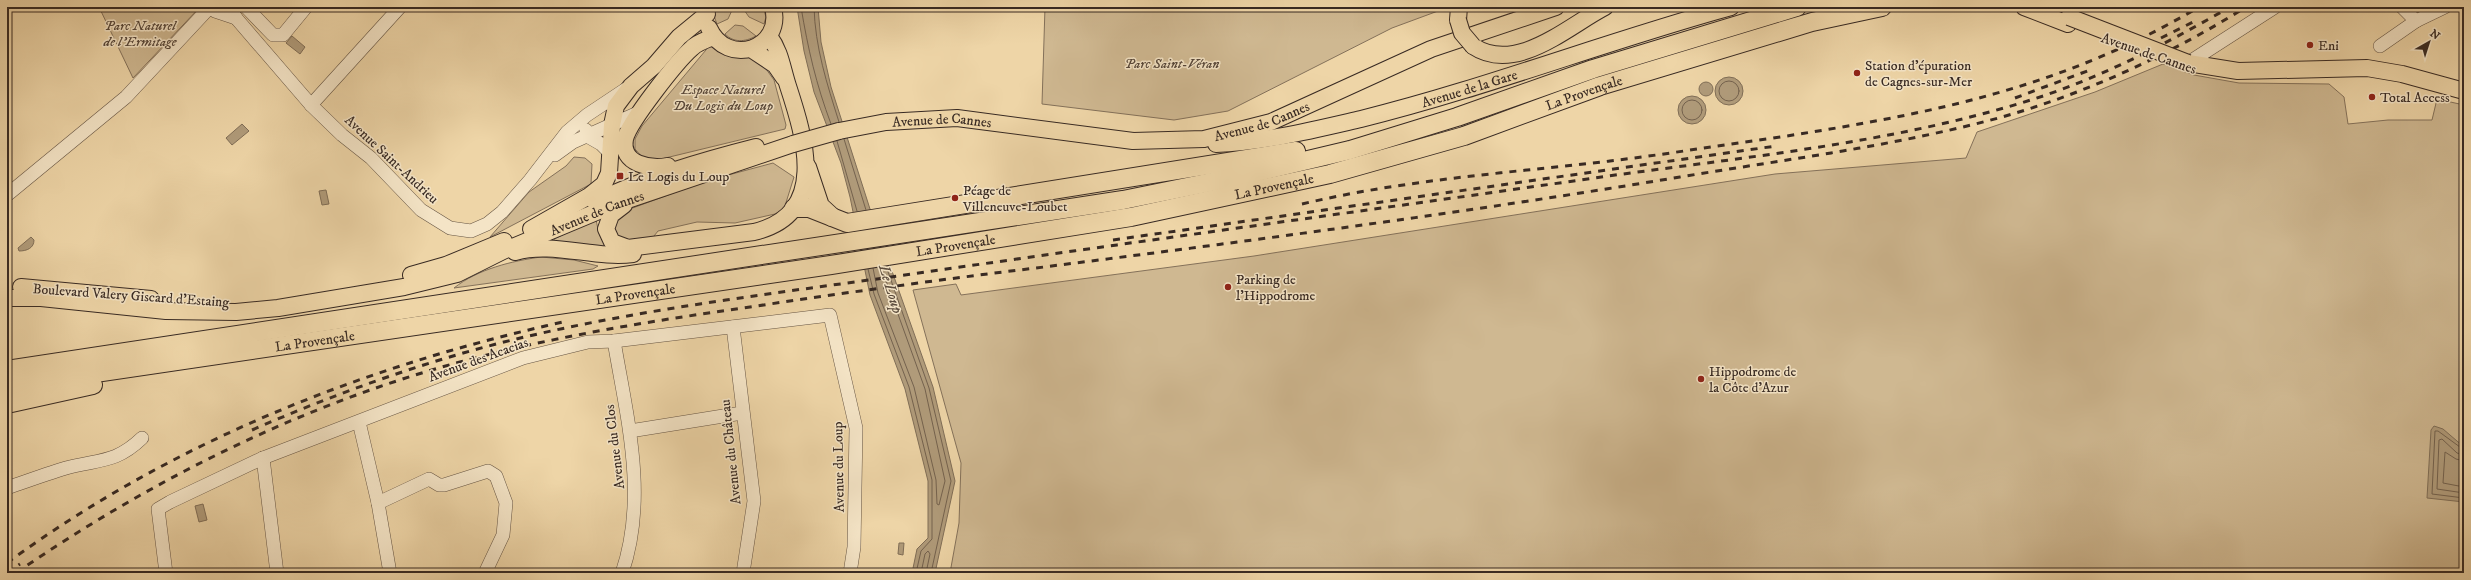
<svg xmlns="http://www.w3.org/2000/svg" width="2471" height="580" font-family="'IM FELL DW Pica',serif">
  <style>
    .green { fill: #cfb891; stroke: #84715a }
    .water { fill: #b09b7a; stroke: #806e57 }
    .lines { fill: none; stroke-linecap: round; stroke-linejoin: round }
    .shore { stroke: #74624e; stroke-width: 1 }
    .minor-casing { stroke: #654; stroke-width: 14 }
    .major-casing { stroke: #382a23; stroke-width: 18 }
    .highway-casing { stroke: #382a23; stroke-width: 20 }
    .minor { stroke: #f4e4c6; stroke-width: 13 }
    .major { stroke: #eed5a7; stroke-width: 16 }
    .highway { stroke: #eed5a7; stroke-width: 18 }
    .rail { stroke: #382a23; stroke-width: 3; stroke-dasharray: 7 7; stroke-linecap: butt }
    .major-bridge-casing { stroke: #382a23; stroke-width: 18; stroke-linecap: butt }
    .major-bridge { stroke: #eed5a7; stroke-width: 16 }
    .poi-dot { fill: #8f2418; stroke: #f4e4c6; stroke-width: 1.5 }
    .labels { text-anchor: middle; stroke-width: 3; stroke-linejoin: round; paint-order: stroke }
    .park-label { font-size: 14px; font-style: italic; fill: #564639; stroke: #f4e4c6 }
    .poi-label { font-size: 14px; fill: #382a23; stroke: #f4e4c6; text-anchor: start }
    .street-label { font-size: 14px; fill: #382a23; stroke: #f4e4c6 }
    .water-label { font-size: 15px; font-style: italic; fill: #5c4c3d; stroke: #f4e4c6 }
  </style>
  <rect width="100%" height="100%" fill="#eed5a7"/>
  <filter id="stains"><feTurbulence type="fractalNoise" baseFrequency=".005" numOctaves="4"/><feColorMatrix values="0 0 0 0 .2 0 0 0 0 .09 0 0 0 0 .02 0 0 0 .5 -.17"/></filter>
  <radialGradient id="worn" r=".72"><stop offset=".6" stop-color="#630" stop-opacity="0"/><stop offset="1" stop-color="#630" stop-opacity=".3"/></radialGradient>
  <g class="green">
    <path d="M99,7H200L133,78Z"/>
    <path d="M717,7L733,8L728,19L717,24L714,16Z"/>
    <path d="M742,7H763L766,17L764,24L749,17Z"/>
    <path d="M1045,7H1440L1438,11L1392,28L1228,111L1174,120L1042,104Z"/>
    <path d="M735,25L743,26L756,36C745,42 734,43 725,34Z"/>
    <path d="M711,44L755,54L774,80L786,125L785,129L653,161L643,158L635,149V139L642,126Z"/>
    <path d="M2163,64L2194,75L2239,83L2329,84L2344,97L2348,124L2388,120H2432L2437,99L2464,105V573H950L959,523L961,463L913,290L956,284L961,295L1254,256L1775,174L1966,158L1977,132L2095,92Z"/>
    <path d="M574,157L585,158L592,164L591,184L490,237L529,192L566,166Z"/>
    <path d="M773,163L794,177L784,209L775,214L735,223L697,222L658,231L650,241L627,243L616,235L614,222L619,213L706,181Z"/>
    <path d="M596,219C598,232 601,241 611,249L554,243V239Z"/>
    <path d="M541,257L574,260L598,266L593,269L454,288C478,269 512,261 541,257Z"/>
  </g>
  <g class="water">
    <path d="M797,7H818L821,42L831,87L870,209L933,387L955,481L935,573H912L917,549L928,538V481L905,389L870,295L850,197L841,163L814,92L804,51Z"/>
    <path d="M292,36L305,47L300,54L286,43Z"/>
    <circle cx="1729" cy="91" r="14"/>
    <circle cx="1706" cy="89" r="7"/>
    <circle cx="1692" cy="110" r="14"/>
    <path d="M242,124L249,131L232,145L226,138Z"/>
    <path d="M326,190L329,204L322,205L319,191Z"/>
    <path d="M31,237L34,240C34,248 27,251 19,251L18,248Z"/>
    <path d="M2434,426L2443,429L2464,447V502L2427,498L2431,430Z"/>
    <path d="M203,504L207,520L199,522L195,506Z"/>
    <path d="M899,543H904L903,555L898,554Z"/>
  </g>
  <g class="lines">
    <g class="shore">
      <path d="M801,7C808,49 816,84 831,124"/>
      <path d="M814,7C815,47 827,84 839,122"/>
      <circle cx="1729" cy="91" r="10"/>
      <circle cx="1692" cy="110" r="10"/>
      <path d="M844,139L866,210"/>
      <path d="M837,141L857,211"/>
      <path d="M886,266L929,388L951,481L931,573"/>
      <path d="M873,268L878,293L914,387L936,480L937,504L939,505L945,481L925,389L881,267"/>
      <path d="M868,269L874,294L909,387L932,480V539L921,551L916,573"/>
      <path d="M2464,450L2438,431H2435L2432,494L2464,498"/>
      <path d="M2464,455L2457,453L2442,439L2439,440L2437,489L2464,493"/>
      <path d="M2464,461L2456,459L2445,452L2443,483L2464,487"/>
      <path d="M921,573L925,554L928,551L930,554L926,573"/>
    </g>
    <g class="minor-casing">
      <g id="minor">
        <path d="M229,7L236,18L311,105L342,135L371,158L421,210L450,228L471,231L487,224L502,212L530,180L567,132L587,115L626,89"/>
        <path d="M246,7L273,35H283L306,7"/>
        <path d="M2402,7L2416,21L2445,7"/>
        <path d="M2380,46L2416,21"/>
        <path d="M2188,63L2275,7"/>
        <path d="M311,105L400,7"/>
        <path d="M586,130L587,136L601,144L611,154"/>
        <path d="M555,155L573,142L640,112"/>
        <path d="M7,195L126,97L210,7L215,11L236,18"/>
        <path d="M733,327L754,501L743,573"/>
        <path d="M614,341C627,418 648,497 622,573"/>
        <path d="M359,422L378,503L390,573"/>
        <path d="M630,431L742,413"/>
        <path d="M263,458L277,573"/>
        <path d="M7,488C27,481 46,474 66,468C98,459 115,464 142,438"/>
        <path d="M378,503L429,479L439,485H444L488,471L496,476L506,503L503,535L485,573"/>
        <path d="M166,573L158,509L170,502L263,458L523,358L588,342L614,341L830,315L856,428L854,547L850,573"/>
      </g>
    </g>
    <g class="major-casing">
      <g id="major">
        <path d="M2024,7L2068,24"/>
        <path d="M1458,20L1459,7"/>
        <path d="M709,28C727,68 784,49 773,7"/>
        <path d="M1473,46C1516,75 1568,26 1605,7"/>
        <path d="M751,49L775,65L784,78"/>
        <path d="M2188,63L2238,71L2367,68L2402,74L2464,91"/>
        <path id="s1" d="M839,131L886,122L957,118L1133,141L1204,139L1271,122L1431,49L1556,7"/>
        <path id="s2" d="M1216,144C1265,142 1313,130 1361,119C1486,88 1607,41 1731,7"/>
        <path d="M668,166C651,169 620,165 625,139C629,122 677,61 692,48C698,42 706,40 713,37"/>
        <path d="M595,202C647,177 701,161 756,147"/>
        <path d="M624,205L611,215L606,229L612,242L628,248L754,232C829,214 805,138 788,86C782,68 781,52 769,36"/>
        <path d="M531,229L589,196L604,184L609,173L612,125L616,106L631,86L654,66L679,37L707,14"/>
        <path d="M515,252C552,241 595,259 633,254"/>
        <path d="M411,275L446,265L504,241"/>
        <path d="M21,287L151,299"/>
        <path id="s3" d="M7,298H41L166,311L236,312L278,308L404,287L457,274L503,251L613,205L793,144"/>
      </g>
    </g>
    <g class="highway-casing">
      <g id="highway">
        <path d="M807,167L820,206L832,217"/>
        <path d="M794,208H809L847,223L1296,151"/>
        <path d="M7,370L1123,200L1241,176L1350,150L1457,117L1593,69L1797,7"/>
        <path id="s4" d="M7,386L831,265L1131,217L1330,174L1464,136L1600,86L1812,22L1882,7"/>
        <path d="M7,404L93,385"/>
      </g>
    </g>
    <use href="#minor" class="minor"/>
    <use href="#major" class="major"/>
    <use href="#highway" class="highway"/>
    <g class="rail">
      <path d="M2161,38L2193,22"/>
      <path d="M2015,98L2090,70"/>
      <path d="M1302,204C1403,180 1507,173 1610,161C1662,155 1714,146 1767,139C1925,115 2059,90 2199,7"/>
      <path d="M1113,240L1776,146"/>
      <path d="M252,430C337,393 423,362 512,340C648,307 788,292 926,272C1148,240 1371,210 1594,178C1743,157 1902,143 2046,95C2110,73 2171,41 2230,7"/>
      <path d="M7,563C172,442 364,366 563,322"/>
      <path d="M7,573L20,564"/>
      <path d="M16,573C138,489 270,421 412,376C520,342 631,324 743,308C843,293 944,279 1044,267C1257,240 1469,212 1680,177C1788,159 1896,146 2002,117C2087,93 2171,54 2246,7"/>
    </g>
    <g class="major-bridge-casing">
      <g id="major-bridge">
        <path d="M2069,17L2188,63"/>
        <path d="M1458,20L1462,33L1473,46"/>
        <path d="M793,144L839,131"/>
      </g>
    </g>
    <use href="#major-bridge" class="major-bridge"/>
  </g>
  <g class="poi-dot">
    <circle cx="2310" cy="45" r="4"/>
    <circle cx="1857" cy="73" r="4"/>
    <circle cx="2372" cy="97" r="4"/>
    <rect x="616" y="172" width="8" height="8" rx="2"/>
    <circle cx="955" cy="198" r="4"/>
    <circle cx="1228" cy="287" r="4"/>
    <circle cx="1701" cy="379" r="4"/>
  </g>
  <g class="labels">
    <g class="park-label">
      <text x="140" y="30">Parc Naturel<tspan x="140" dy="16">de l'Ermitage</tspan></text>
      <text x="1172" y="68">Parc Saint-Véran</text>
      <text x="723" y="94">Espace Naturel<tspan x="723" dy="16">Du Logis du Loup</tspan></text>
    </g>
    <g class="poi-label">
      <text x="2318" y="50">Eni</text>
      <text x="1865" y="70">Station d’épuration<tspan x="1865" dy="16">de Cagnes-sur-Mer</tspan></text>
      <text x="2380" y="102">Total Access</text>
      <text x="628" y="181">Le Logis du Loup</text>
      <text x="963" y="195">Péage de<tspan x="963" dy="16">Villeneuve-Loubet</tspan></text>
      <text x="1236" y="284">Parking de<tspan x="1236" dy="16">l'Hippodrome</tspan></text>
      <text x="1709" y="376">Hippodrome de<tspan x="1709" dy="16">la Côte d'Azur</tspan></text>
    </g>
    <g class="street-label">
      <text transform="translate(2149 53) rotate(19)" y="5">Avenue de Cannes</text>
      <text dy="5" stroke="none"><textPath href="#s2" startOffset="260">Avenue de la Gare</textPath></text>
      <text dy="5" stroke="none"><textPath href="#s4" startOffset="1607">La Provençale</textPath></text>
      <text dy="5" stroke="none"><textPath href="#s1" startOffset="428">Avenue de Cannes</textPath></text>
      <text dy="5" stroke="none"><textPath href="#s1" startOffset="104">Avenue de Cannes</textPath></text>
      <text transform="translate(392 159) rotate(43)" y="5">Avenue Saint-Andrieu</text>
      <text dy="5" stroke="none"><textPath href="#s4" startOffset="1283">La Provençale</textPath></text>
      <text dy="5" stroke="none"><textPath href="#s3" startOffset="607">Avenue de Cannes</textPath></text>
      <text dy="5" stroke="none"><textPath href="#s4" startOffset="959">La Provençale</textPath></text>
      <text dy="5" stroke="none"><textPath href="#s4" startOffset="635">La Provençale</textPath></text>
      <text transform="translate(131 295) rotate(4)" y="5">Boulevard Valery Giscard d'Estaing</text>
      <text dy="5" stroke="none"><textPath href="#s4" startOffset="311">La Provençale</textPath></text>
      <text transform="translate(478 359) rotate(-20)" y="5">Avenue des Acacias</text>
      <text transform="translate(614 447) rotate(-97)" y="5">Avenue du Clos</text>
      <text transform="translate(730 452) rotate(-96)" y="5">Avenue du Château</text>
      <text transform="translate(838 467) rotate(-91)" y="5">Avenue du Loup</text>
    </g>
    <g class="water-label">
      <text transform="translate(891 289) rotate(73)" y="5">Le Loup</text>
    </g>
  </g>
  <rect width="2471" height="580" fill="none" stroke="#eed5a7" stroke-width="24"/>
  <rect x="8" y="8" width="2455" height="564" fill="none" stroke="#382a23" stroke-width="2"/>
  <rect x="12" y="12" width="2447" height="556" fill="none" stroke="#382a23"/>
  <g transform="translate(2429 42) rotate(39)" stroke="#f4e4c6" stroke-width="3" paint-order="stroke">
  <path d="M0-3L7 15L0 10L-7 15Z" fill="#382a23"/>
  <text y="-6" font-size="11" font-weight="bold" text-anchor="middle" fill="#382a23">N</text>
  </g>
  <rect width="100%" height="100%" filter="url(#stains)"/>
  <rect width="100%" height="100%" fill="url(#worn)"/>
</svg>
